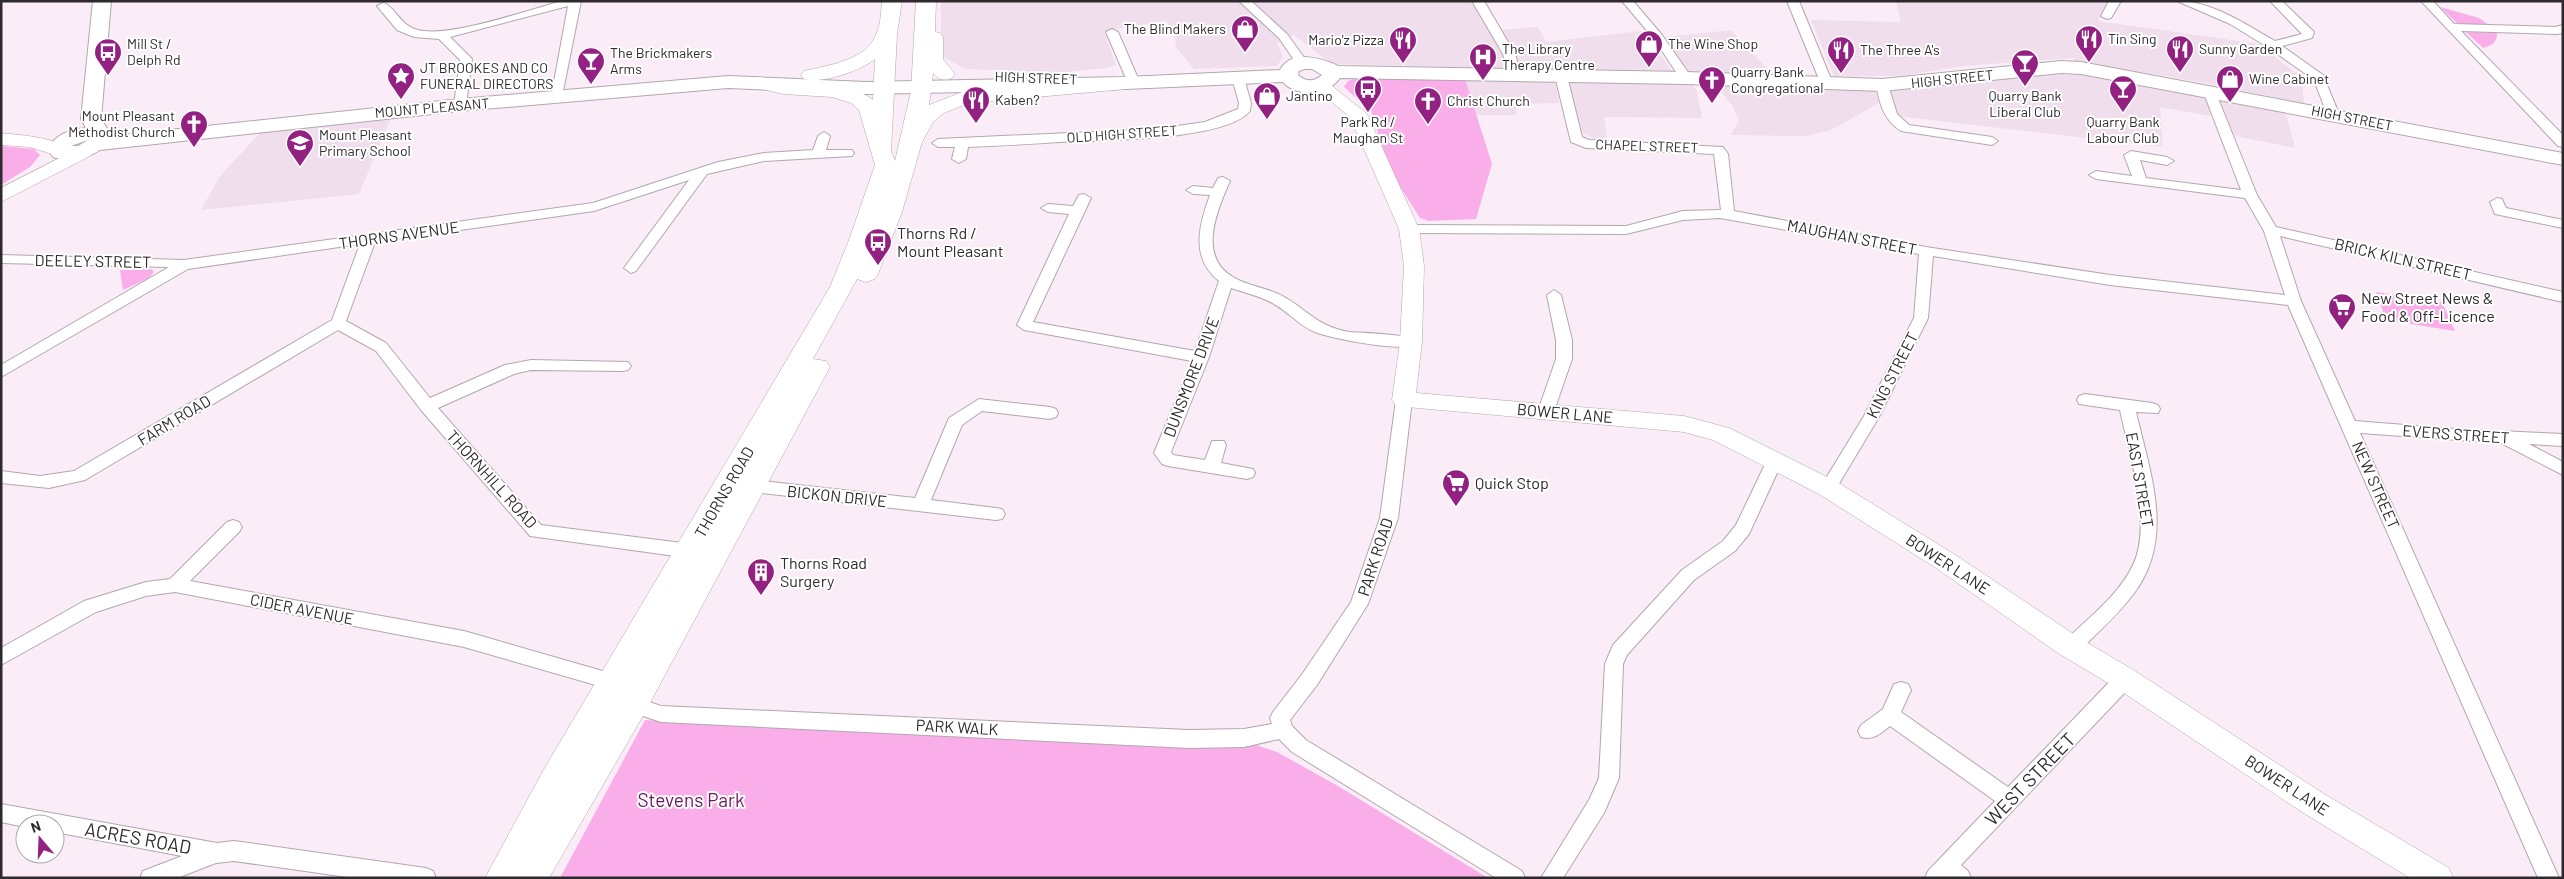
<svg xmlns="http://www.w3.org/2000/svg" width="2564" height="879" font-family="Barlow,sans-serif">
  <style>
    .built { fill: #f1deec }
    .green { fill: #faaee9 }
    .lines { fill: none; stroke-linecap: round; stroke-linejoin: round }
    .street-casing { stroke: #b2a7af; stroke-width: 2 }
    .secondary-casing { stroke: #b2a7af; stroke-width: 1 }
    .primary-casing { stroke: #b2a7af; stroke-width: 2 }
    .highway-casing { stroke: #b2a7af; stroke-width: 1 }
    .street { fill: #fff; fill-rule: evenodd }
    .secondary { fill: #fff; fill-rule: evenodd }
    .primary { fill: #fff; fill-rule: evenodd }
    .highway { fill: #fff; fill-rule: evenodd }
    .labels { text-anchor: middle; stroke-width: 4; stroke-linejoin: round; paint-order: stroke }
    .far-poi-label { font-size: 14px; fill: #2e292d; stroke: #fff; text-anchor: start }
    .far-street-label { font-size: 14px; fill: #2e292d; stroke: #fff }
    .poi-label { font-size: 16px; fill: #2e292d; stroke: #fff; text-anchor: start }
    .street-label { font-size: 16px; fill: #2e292d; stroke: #fff }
    .near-street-label { font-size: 19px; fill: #2e292d; stroke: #fff }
    .near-park-label { font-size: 19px; fill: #6e1761; stroke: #fff }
  </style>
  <rect width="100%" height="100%" fill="#faedf7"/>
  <g class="built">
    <path d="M941,1H1472L1506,54L1509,68L1332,64L1294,35L1277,43L1283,57L1277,66L1194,69L1176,47L1175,36L1166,21L1104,31L1116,65L1106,68L1057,73L966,69L941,56Z"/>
    <path d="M1896,1H2110L2098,21L2259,44L2302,78L2304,103L2173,77L2074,62V58L1964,66L1900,76H1834L1811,20L1901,22Z"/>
    <path d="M1538,27L1546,42L1641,31L1653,44L1672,71L1518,68L1500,30Z"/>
    <path d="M1731,30L1772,74L1688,72L1665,37Z"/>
    <path d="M2056,75H2084L2205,94L2211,116L2160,107L2163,147L1897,116L1889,88Z"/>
    <path d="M1465,79L1555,80L1559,103L1516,104V115H1476Z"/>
    <path d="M1565,80L1692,84L1697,91L1702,118L1604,117L1607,139H1594L1582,132Z"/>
    <path d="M1720,85L1875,89L1879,103L1831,130L1806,136L1731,135L1739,120L1732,105L1721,92Z"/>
    <path d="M2217,97L2285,109L2295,148L2235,136Z"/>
    <path d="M391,118L359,194L201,210L220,176L261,132Z"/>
  </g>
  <g class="green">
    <path d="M2440,7L2479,18L2489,25H2459Z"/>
    <path d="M2466,32L2497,33C2497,43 2492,45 2483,48Z"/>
    <path d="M1356,78L1465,79L1492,164L1476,219L1429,221L1420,218L1390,171L1371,111L1344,87L1348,81Z"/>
    <path d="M1,146L34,149L40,155L30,167L1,185Z"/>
    <path d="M151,269L154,272L149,278L123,290L120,270Z"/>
    <path d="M2376,292L2442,302L2455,331L2386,320Z"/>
    <path d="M645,720L1069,738L1182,746L1256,745L1277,752L1338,786L1488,878H560Z"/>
  </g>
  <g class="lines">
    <g class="street-casing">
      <g id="street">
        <path d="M562,1H581L561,101L557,102L551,98L568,6L450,37L472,59L466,105L460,109L454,105L460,60L439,39L414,37L397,30L377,6L383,3C394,5 400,26 418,30C449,38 528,10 562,1Z"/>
        <path d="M1239,1H1251L1287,34L1308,63L1306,66H1298L1279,38Z"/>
        <path d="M1472,1H1484L1515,54L1521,74L1519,77H1511L1509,74L1503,54Z"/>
        <path d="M1622,1H1633L1662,35L1692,78L1690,81H1682L1654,39Z"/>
        <path d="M1787,1H1799L1833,84L1831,87L1827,88L1821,84Z"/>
        <path d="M2109,1H2121L2111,18L2107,19L2101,16Z"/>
        <path d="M2177,1C2212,1 2245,24 2275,41L2302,34L2270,1H2282L2314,32L2312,38L2282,46L2323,75L2339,114L2337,117L2333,118L2327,114L2314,80L2269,48L2230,24Z"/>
        <path d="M2421,1H2433L2454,24L2555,27L2563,25V33L2557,34L2461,31L2563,135V147L2558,146Z"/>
        <path d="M1112,29L1118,32L1140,83L1138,86H1130L1128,83L1106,32Z"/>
        <path d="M1561,72L1567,76L1582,137L1589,140L1723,147L1728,154L1734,211L1926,247L2110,275L2285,295L2264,231L2245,198L2096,179L2089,175L2096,171L2132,176L2124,155L2131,151L2167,157L2174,161L2167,165L2140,160L2146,178L2241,190L2203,91L2209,87L2215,91L2257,195L2276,227L2563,292V302L2280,236L2301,301L2355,421L2455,429L2563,434V446L2529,444L2563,462V475L2501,443L2360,433L2559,878H2538L2288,305L2110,285L1933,256L1928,318L1879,417L1834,492L1828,494L1822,492L1820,488L1864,416L1914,318L1919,254L1720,218L1683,220L1626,234L1409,233L1402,229L1409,225L1626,226L1683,211L1721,210L1714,154L1586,148L1571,142L1555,76Z"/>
        <path d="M1238,74L1244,78L1251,103L1250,111C1226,141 1099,140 1060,142C1029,144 999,146 968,147L966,159L959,163L952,159L955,147H938L932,143L938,139L1156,129L1205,122L1238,109L1239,103L1232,78Z"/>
        <path d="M1882,81L1888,85L1897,114L1909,125L1992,137L1998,141L1992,145L1901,131C1883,119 1880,104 1876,85Z"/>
        <path d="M824,132L830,136L826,150H852L854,153L852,156L764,161L707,174L636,271L631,273L624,268L689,180L594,211L375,242L346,321L386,343L430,398L505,365L531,360L628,362L631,366L628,370L623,371L531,370L514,374L438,408L541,525L690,544L696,546L699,551L696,556L690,558L530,536L421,410L376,351L338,330L85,480L49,488L1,483V471L40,476L74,471L332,320L360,244L188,269L1,377V365L169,267L1,263V255L184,260L593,203L718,162L764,153L813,150L818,136Z"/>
        <path d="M1223,177L1230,181C1217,211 1197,256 1233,277C1246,285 1262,287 1276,293C1304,305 1314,326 1349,332C1361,333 1413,334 1419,342C1410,355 1330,338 1315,332C1299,326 1289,312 1274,304C1261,296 1245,293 1231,288L1209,357L1171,452L1173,455L1205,460L1212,441H1224L1226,445L1221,463L1253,469L1255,473L1253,477L1247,479L1168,466L1162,464L1154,453L1192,361L1024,330L1017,325L1069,214L1048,212L1041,208L1048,204L1073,206L1079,195L1084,194L1091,198L1033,322L1195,351L1219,281C1190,258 1199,225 1210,195L1193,194L1186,190L1193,186L1213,188L1218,178Z"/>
        <path d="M2497,198L2502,199L2506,208L2563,220V228L2495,214L2490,202Z"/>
        <path d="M1554,290L1561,295L1572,340V359L1554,411L1552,415H1540L1538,411L1556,359V340L1547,295Z"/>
        <path d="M1404,394L1410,396L1412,400L1398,518L1368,604L1317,685L1290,720L1292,726L1306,740L1522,871L1525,878H1496L1292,752L1279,739L1244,747L1189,748L661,722L625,710L622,704L625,698L632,696L661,706L1189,730L1244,729L1272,724L1270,718L1273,712L1303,673L1351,602L1380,518L1396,400L1398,396Z"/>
        <path d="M2085,394L2152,403L2158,405L2160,409L2158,413L2136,412C2150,473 2175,537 2135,592C2119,614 2097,633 2078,652L2071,655L2064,652L2062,647L2064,642C2088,618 2119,595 2133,565C2153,524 2129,453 2120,410L2079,404L2077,400L2079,396Z"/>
        <path d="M979,399L1050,407L1056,409L1058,413L1056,417L1050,419L982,411L962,425L931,500L996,508L1002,509L1005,514L1002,519L996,520L753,492L747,490L745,486L747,482L753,480L915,498L949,418Z"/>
        <path d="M1775,454L1781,456L1783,460L1749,534L1735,551L1694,580L1627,655L1623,664L1619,778L1604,813L1563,878H1541L1589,800L1599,778L1605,664L1613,645L1682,570L1723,541L1736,525L1769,456Z"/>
        <path d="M233,520L239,522L242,527L239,532L190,581L464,631L613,674L620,676L622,682L620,688L613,690L464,647L175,592L146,596L96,612L1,665V648L84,601L146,582L170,579L227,522Z"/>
        <path d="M2125,671L2132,673L2134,679L2132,685L1961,865L1968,871L1971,878H1925L1928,871L1995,801L1890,726C1881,733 1873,741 1861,737L1858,731L1861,725L1883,709L1894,684L1901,682L1908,684L1911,690L1901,712L2008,787L2118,673Z"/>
        <path d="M1,804L217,843L234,841L426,868L433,871L436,878H354L234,861L216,863L177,878H140L143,871L182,856L55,832V824H25V827L1,822Z"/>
      </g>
    </g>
    <g class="secondary-casing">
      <g id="secondary">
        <path d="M1320,80L1326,81L1367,114L1419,229L1424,266L1422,342L1416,393L1684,416L1729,428L1837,482L1954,554L2081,639L2135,671L2324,794L2449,868L2453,878H2410L2302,812L2115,687L2061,655L1936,568L1819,494L1713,440L1684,432L1396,406L1392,400L1400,342L1404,266L1399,229L1350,117L1311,85L1314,81Z"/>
        <path d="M1,133C17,135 58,137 67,150L65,154L58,156L30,147L1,145Z"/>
        <path d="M83,146L90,148L92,152L90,156L1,202V188Z"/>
      </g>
    </g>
    <g class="primary-casing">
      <path id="primary" d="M93,1H111L101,119L112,136L460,99L728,76L866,82L1126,77L1280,70C1291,49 1322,58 1338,66L1686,72L1882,79L2061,61L2081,62L2563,153V165L2081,74L2061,73L1882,91L1686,84L1340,78C1328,95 1297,98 1283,82L1126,89L866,94L728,88L460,111L100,150C86,159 69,162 53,157L48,150C55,134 69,130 86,128L81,119ZM1305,69H1312L1322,75C1314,82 1306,82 1298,75L1299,71ZM88,140L78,146H71Z"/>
    </g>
    <g class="highway-casing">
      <path id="highway" d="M882,1H902L897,34L891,151L895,161L911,91L916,1H936L935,32L940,33L943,37V59L955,74L952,78C944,81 939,80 933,73L929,105L965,91L1126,77L1133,79L1136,83L1133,87L1126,89L969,103L944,113L933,122L922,142L902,212L878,274L875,279L866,282L857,279L813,359L826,361L830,367L644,714L549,878H485L543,771L830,287L849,240L875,165L859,110L851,103L832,97L783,94L749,86L746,82L749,78C761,75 771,80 783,82C813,86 847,80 873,100L875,59C860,71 823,84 804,79L801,75L804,71C828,65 868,61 877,32C881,23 881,11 882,1Z"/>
    </g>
    <use href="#street" class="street"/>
    <use href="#secondary" class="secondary"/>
    <use href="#primary" class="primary"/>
    <use href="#highway" class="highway"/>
  </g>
  <defs>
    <g id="shop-pin" transform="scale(1.4375)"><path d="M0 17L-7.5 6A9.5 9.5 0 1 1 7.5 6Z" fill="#922182" stroke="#fff"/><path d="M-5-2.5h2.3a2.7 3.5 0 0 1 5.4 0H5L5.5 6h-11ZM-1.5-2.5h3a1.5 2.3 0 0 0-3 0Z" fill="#fff"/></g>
    <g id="restaurant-pin" transform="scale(1.4375)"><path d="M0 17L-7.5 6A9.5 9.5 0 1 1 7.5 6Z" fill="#922182" stroke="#fff"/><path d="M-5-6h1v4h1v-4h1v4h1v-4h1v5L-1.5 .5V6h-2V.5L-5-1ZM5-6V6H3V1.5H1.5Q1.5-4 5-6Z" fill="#fff"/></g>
    <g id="bus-pin" transform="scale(1.4375)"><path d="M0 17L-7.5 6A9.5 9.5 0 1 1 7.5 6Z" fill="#922182" stroke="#fff"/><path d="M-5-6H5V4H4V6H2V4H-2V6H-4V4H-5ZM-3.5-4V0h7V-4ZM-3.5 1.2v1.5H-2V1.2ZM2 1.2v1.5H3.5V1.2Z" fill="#fff"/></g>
    <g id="hospital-pin" transform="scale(1.4375)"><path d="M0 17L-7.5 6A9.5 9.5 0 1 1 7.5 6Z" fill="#922182" stroke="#fff"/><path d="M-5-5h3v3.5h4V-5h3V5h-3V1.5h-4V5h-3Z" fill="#fff"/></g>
    <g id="bar-pin" transform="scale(1.4375)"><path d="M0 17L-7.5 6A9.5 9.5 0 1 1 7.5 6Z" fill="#922182" stroke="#fff"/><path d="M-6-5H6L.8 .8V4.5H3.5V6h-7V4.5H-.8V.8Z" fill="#fff"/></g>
    <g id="sight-pin" transform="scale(1.4375)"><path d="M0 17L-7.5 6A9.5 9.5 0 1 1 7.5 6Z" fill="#922182" stroke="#fff"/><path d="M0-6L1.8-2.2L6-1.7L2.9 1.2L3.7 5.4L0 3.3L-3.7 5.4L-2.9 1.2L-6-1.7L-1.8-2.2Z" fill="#fff"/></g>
    <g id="church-pin" transform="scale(1.4375)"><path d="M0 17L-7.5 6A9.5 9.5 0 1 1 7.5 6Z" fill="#922182" stroke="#fff"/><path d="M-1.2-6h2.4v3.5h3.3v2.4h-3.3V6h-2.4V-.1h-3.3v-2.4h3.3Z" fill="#fff"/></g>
    <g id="school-pin" transform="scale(1.4375)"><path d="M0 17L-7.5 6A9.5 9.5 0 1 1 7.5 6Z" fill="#922182" stroke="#fff"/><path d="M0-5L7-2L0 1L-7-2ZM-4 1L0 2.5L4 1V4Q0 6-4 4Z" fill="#fff"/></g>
    <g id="supermarket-pin" transform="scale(1.4375)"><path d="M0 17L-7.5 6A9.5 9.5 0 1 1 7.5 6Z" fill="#922182" stroke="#fff"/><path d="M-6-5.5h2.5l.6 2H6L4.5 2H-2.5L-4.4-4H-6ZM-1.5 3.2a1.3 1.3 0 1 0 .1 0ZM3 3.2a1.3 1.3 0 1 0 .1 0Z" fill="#fff"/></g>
    <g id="building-pin" transform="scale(1.4375)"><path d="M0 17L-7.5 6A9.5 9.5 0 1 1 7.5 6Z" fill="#922182" stroke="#fff"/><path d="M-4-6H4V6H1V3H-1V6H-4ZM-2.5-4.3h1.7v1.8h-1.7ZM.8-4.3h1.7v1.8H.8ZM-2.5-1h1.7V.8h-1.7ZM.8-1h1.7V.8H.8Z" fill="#fff"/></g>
  </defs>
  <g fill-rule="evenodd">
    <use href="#shop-pin" x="1245" y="29"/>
    <use href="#restaurant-pin" x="2089" y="39"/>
    <use href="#restaurant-pin" x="1403" y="40"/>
    <use href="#shop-pin" x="1649" y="44"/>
    <use href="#restaurant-pin" x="2180" y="49"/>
    <use href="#restaurant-pin" x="1841" y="50"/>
    <use href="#bus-pin" x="108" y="52"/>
    <use href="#hospital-pin" x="1483" y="57"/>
    <use href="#bar-pin" x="591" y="61"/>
    <use href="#bar-pin" x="2025" y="63"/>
    <use href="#sight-pin" x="401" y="76"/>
    <use href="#shop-pin" x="2230" y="79"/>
    <use href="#church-pin" x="1712" y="80"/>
    <use href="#bus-pin" x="1368" y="89"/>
    <use href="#bar-pin" x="2123" y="89"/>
    <use href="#shop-pin" x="1267" y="96"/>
    <use href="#restaurant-pin" x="976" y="100"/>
    <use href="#church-pin" x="1428" y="101"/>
    <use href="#church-pin" x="194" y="124"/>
    <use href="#school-pin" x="300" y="143"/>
    <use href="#bus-pin" x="878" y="242"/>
    <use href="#supermarket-pin" x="2342" y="307"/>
    <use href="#supermarket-pin" x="1456" y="483"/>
    <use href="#building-pin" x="761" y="572"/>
  </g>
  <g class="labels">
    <g class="far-poi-label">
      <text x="1226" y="34" text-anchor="end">The Blind Makers</text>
      <text x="2108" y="44">Tin Sing</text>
      <text x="1384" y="45" text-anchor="end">Mario'z Pizza</text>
      <text x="127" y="49">Mill St /<tspan x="127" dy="16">Delph Rd</tspan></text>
      <text x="1668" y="49">The Wine Shop</text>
      <text x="1502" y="54">The Library<tspan x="1502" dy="16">Therapy Centre</tspan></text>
      <text x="2199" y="54">Sunny Garden</text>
      <text x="1860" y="55">The Three A's</text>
      <text x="610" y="58">The Brickmakers<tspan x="610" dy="16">Arms</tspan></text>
      <text x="420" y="73">JT BROOKES AND CO<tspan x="420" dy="16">FUNERAL DIRECTORS</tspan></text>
      <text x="1731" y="77">Quarry Bank<tspan x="1731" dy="16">Congregational</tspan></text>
      <text x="2249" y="84">Wine Cabinet</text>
      <text x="1286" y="101">Jantino</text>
      <text x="2025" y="101" text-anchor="middle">Quarry Bank<tspan x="2025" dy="16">Liberal Club</tspan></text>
      <text x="995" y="105">Kaben?</text>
      <text x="1447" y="106">Christ Church</text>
      <text x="175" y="121" text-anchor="end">Mount Pleasant<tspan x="175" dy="16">Methodist Church</tspan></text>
      <text x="1368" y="127" text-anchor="middle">Park Rd /<tspan x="1368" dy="16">Maughan St</tspan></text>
      <text x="2123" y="127" text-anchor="middle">Quarry Bank<tspan x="2123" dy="16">Labour Club</tspan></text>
      <text x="319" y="140">Mount Pleasant<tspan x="319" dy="16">Primary School</tspan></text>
    </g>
    <g class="far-street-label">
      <text transform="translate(1036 78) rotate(2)" y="5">HIGH STREET</text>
      <text transform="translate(1952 79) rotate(-6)" y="5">HIGH STREET</text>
      <text transform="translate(432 108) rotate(-5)" y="5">MOUNT PLEASANT</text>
      <text transform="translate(2352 118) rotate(11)" y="5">HIGH STREET</text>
      <text transform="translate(1122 134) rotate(-4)" y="5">OLD HIGH STREET</text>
      <text transform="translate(1647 146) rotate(2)" y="5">CHAPEL STREET</text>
    </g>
    <g class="poi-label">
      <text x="897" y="239">Thorns Rd /<tspan x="897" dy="18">Mount Pleasant</tspan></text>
      <text x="2361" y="304">New Street News &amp;<tspan x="2361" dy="18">Food &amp; Off-Licence</tspan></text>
      <text x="1475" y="489">Quick Stop</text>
      <text x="780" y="569">Thorns Road<tspan x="780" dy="18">Surgery</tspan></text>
    </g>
    <g class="street-label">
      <text transform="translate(399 235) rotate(-8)" y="6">THORNS AVENUE</text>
      <text transform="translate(1852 237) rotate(11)" y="6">MAUGHAN STREET</text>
      <text transform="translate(2403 259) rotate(13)" y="6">BRICK KILN STREET</text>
      <text transform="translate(93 261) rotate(1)" y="6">DEELEY STREET</text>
      <text transform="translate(1892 375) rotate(-63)" y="6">KING STREET</text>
      <text transform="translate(1191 377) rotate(-69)" y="6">DUNSMORE DRIVE</text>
      <text transform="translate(1565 413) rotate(5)" y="6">BOWER LANE</text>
      <text transform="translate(174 420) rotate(-31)" y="6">FARM ROAD</text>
      <text transform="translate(2456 434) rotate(4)" y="6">EVERS STREET</text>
      <text transform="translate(492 479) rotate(48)" y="6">THORNHILL ROAD</text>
      <text transform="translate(2140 480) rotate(80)" y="6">EAST STREET</text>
      <text transform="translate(2376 485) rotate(66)" y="6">NEW STREET</text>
      <text transform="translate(724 492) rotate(-60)" y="6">THORNS ROAD</text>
      <text transform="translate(837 496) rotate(6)" y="6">BICKON DRIVE</text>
      <text transform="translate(1375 557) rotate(-72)" y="6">PARK ROAD</text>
      <text transform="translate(1948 564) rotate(33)" y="6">BOWER LANE</text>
      <text transform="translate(302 609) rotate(11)" y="6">CIDER AVENUE</text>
      <text transform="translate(957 727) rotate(3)" y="6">PARK WALK</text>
      <text transform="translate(2287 785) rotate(33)" y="6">BOWER LANE</text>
    </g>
    <g class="near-street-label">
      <text transform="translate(2030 779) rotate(-46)" y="7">WEST STREET</text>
      <text transform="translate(138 838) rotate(10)" y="7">ACRES ROAD</text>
    </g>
    <g class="near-park-label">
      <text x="691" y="807">Stevens Park</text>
    </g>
  </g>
  <rect width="2564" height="879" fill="none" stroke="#2e292d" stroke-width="5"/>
  <g transform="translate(40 839) rotate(341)"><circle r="24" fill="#ffffff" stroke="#aba9ab"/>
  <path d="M0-4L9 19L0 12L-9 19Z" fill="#922182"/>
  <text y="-8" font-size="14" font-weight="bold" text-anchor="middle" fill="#2e292d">N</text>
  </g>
</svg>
